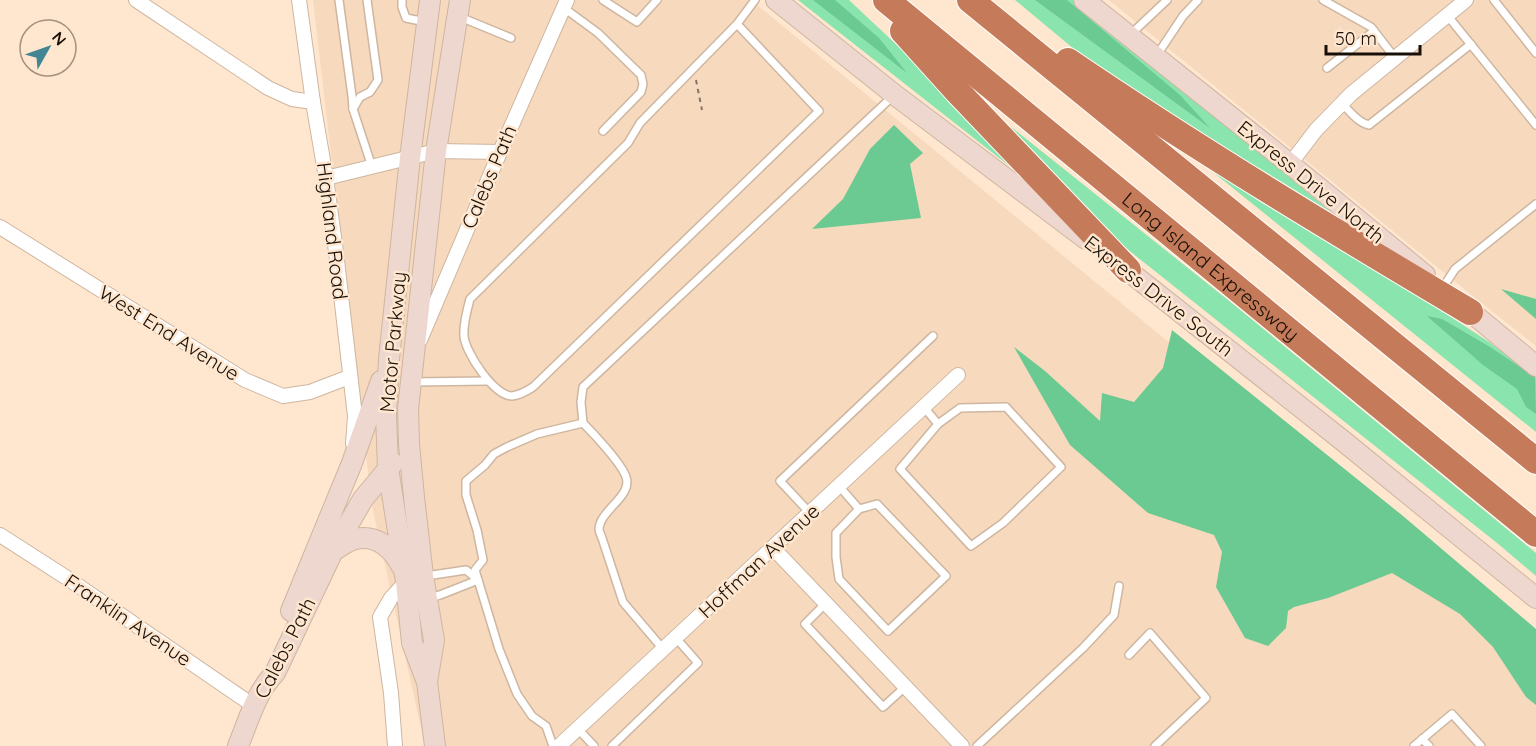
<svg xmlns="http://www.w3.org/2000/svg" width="1536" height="746" font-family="Quicksand,sans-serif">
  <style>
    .built { fill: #f7d9bd }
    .green { fill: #8ae4ae }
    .forest { fill: #6bc992 }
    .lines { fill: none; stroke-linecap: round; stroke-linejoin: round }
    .lane-casing { stroke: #ceb6a0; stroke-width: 10 }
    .street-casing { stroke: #ceb6a0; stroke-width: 16 }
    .secondary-casing { stroke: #ceb6a0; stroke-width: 22 }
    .highway-casing { stroke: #fff; stroke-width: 28 }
    .path { stroke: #847465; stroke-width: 2; stroke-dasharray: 4.5 4.5; stroke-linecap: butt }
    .lane { stroke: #fff; stroke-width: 7 }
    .street { stroke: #fff; stroke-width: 14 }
    .secondary { stroke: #eed7ce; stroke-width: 20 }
    .highway { stroke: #c57a5a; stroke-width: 26 }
    .labels { text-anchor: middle; stroke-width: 5; stroke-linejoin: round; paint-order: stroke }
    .street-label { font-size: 20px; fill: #181008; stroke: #ffe6cf }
  </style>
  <rect width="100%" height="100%" fill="#ffe6cf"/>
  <g class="built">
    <path d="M313,0H751L1536,643V746H425L372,506Z"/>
    <path d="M1109,0H1536V346L1474,297Z"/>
  </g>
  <g class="green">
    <path d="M798,0H849L950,95L1022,176Z"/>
    <path d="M1015,0H1074L1223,121L1345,224L1217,147L1074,49Z"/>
    <path d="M1010,126L1233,304L1536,553V576L1497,543L1107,233L1006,129Z"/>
    <path d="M1175,136L1489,342L1536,378V432L1172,139Z"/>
  </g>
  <g class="forest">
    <path d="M813,0H835L879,38L907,73Z"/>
    <path d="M1035,0H1067L1180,95L1210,128Z"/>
    <path d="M894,125L923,153L910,164L921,218L812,229L843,199L870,149Z"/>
    <path d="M1501,289L1536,299V319Z"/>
    <path d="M1427,316L1442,319L1490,347L1535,377L1536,414L1526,407L1517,389L1483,365Z"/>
    <path d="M1172,330L1403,516L1536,629V705L1526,697L1493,647L1460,614L1392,573L1328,598L1294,607L1288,611L1286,628L1268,646L1245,638L1216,587L1222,552L1214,535L1148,513L1070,445L1014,347L1045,371L1100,421L1102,393L1134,402L1163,368Z"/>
  </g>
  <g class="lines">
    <g class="lane-casing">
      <g id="lane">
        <path d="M339,0L352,96L353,109L372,167"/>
        <path d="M402,0V7L406,18L426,22"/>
        <path d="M603,0L637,22L657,0"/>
        <path d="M1323,0L1371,27L1395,58"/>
        <path d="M1494,0L1536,53"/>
        <path d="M564,8L598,33L641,75L643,84L641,92L603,131"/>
        <path d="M1447,15L1536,125"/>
        <path d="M460,17L511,38"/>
        <path d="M737,24L819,111L533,387C527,391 520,395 512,396C494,396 465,352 464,336C463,324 467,310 470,299L628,143L640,123L737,24L755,0"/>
        <path d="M1131,34L1167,0"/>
        <path d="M1157,55L1183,16L1198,0"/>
        <path d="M1327,68L1374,31"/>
        <path d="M1342,104C1350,111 1358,123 1369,125L1471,44"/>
        <path d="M353,109L360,97L370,92L378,80L367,0"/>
        <path d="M1442,289L1455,269L1536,204"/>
        <path d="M413,382L488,381"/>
        <path d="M923,406L938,424"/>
        <path d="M1006,407L1061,467L1003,523L971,546L900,469L938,424L960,408Z"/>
        <path d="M839,486L859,509L877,504L946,576L888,631L839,579L836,557V533L859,509"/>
        <path d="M810,513L780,481L933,336"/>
        <path d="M426,576L466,570L478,580L440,595L429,598"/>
        <path d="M826,603L805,624L883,707L905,687"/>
        <path d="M663,649L623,602L602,538C601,535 599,532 599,529C600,510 633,496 626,477C622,464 594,434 583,423L581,402L583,387L893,96"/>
        <path d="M1129,655L1150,633L1206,698L1155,746"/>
        <path d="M578,729L594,746"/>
        <path d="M1422,739L1429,746"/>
        <path d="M553,746L546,726L532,716L517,694L499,649L475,570L483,560L477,530L466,495V481L485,465L494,454L507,447L537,434L583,423"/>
        <path d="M612,746L698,663L676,638"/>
        <path d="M977,746L1083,648L1114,615L1119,586"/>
        <path d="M1414,746L1452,714L1481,746"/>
      </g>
    </g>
    <g class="street-casing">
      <g id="street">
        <path d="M136,0L268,88L292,99L313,102"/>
        <path d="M299,0L313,102L326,178L336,252L355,416L353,444"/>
        <path d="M1290,164L1316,130L1351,94L1466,0"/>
        <path d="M326,178L436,151L500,152"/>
        <path d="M0,227L245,380L283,396L310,392L349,377"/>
        <path d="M420,340L500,152L567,0"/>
        <path d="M0,535L67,578L254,706"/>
        <path d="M773,548L962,746"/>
        <path d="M395,746L391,693L380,617L391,598L406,582"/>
        <path d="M559,746L958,375"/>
      </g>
    </g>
    <g class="secondary-casing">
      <g id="secondary">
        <path d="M430,0L410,158L389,359L386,415L388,468L406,582L412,643L427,682L435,746"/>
        <path d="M776,0L895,95L1086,239"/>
        <path d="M1084,0L1290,164L1425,275"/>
        <path d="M1117,262L1342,440L1536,598"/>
        <path d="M1460,303L1536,366"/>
        <path d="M333,551C340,547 347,541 355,539C377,534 393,549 402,567"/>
        <path d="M291,611L352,463L381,381"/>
        <path d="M427,682L434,640L423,576L414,497L409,444L408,409L436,151L460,0"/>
        <path d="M238,746C248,722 256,692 275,673L333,551L363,499L393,463"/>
      </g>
    </g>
    <g class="highway-casing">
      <g id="highway">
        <path id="s1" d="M886,0L1536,534"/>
        <path d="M970,0L1536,461"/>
        <path d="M903,31L957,91L1128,270"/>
        <path d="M1068,61C1199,150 1334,231 1470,312"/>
      </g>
    </g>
    <path class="path" d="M696,80L702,110"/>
    <use href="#lane" class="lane"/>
    <use href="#street" class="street"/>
    <use href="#secondary" class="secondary"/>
    <use href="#highway" class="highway"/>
  </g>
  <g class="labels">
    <g class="street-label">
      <text transform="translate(489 177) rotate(-67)" y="7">Calebs Path</text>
      <text transform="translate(1311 182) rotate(39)" y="7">Express Drive North</text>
      <text transform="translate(332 231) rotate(83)" y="7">Highland Road</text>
      <text dy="7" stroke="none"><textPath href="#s1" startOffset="420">Long Island Expressway</textPath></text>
      <text transform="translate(1159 296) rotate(38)" y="7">Express Drive South</text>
      <text transform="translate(169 333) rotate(32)" y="7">West End Avenue</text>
      <text transform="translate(393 342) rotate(-85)" y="7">Motor Parkway</text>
      <text transform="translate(759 561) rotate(-43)" y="7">Hoffman Avenue</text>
      <text transform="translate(128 620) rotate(34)" y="7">Franklin Avenue</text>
      <text transform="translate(285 648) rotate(-63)" y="7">Calebs Path</text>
    </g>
  </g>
  <g transform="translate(48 48) rotate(50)"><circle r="28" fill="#ffe6cf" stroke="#a3907f" stroke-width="1.5"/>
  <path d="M0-4.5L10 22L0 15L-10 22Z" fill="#428595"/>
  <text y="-9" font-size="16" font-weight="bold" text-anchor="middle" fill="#181008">N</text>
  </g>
  <path d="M1326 45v9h94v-9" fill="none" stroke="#181008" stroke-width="3"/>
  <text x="1335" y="45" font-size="18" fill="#181008" stroke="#ffe6cf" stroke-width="4.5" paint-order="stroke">50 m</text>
</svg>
